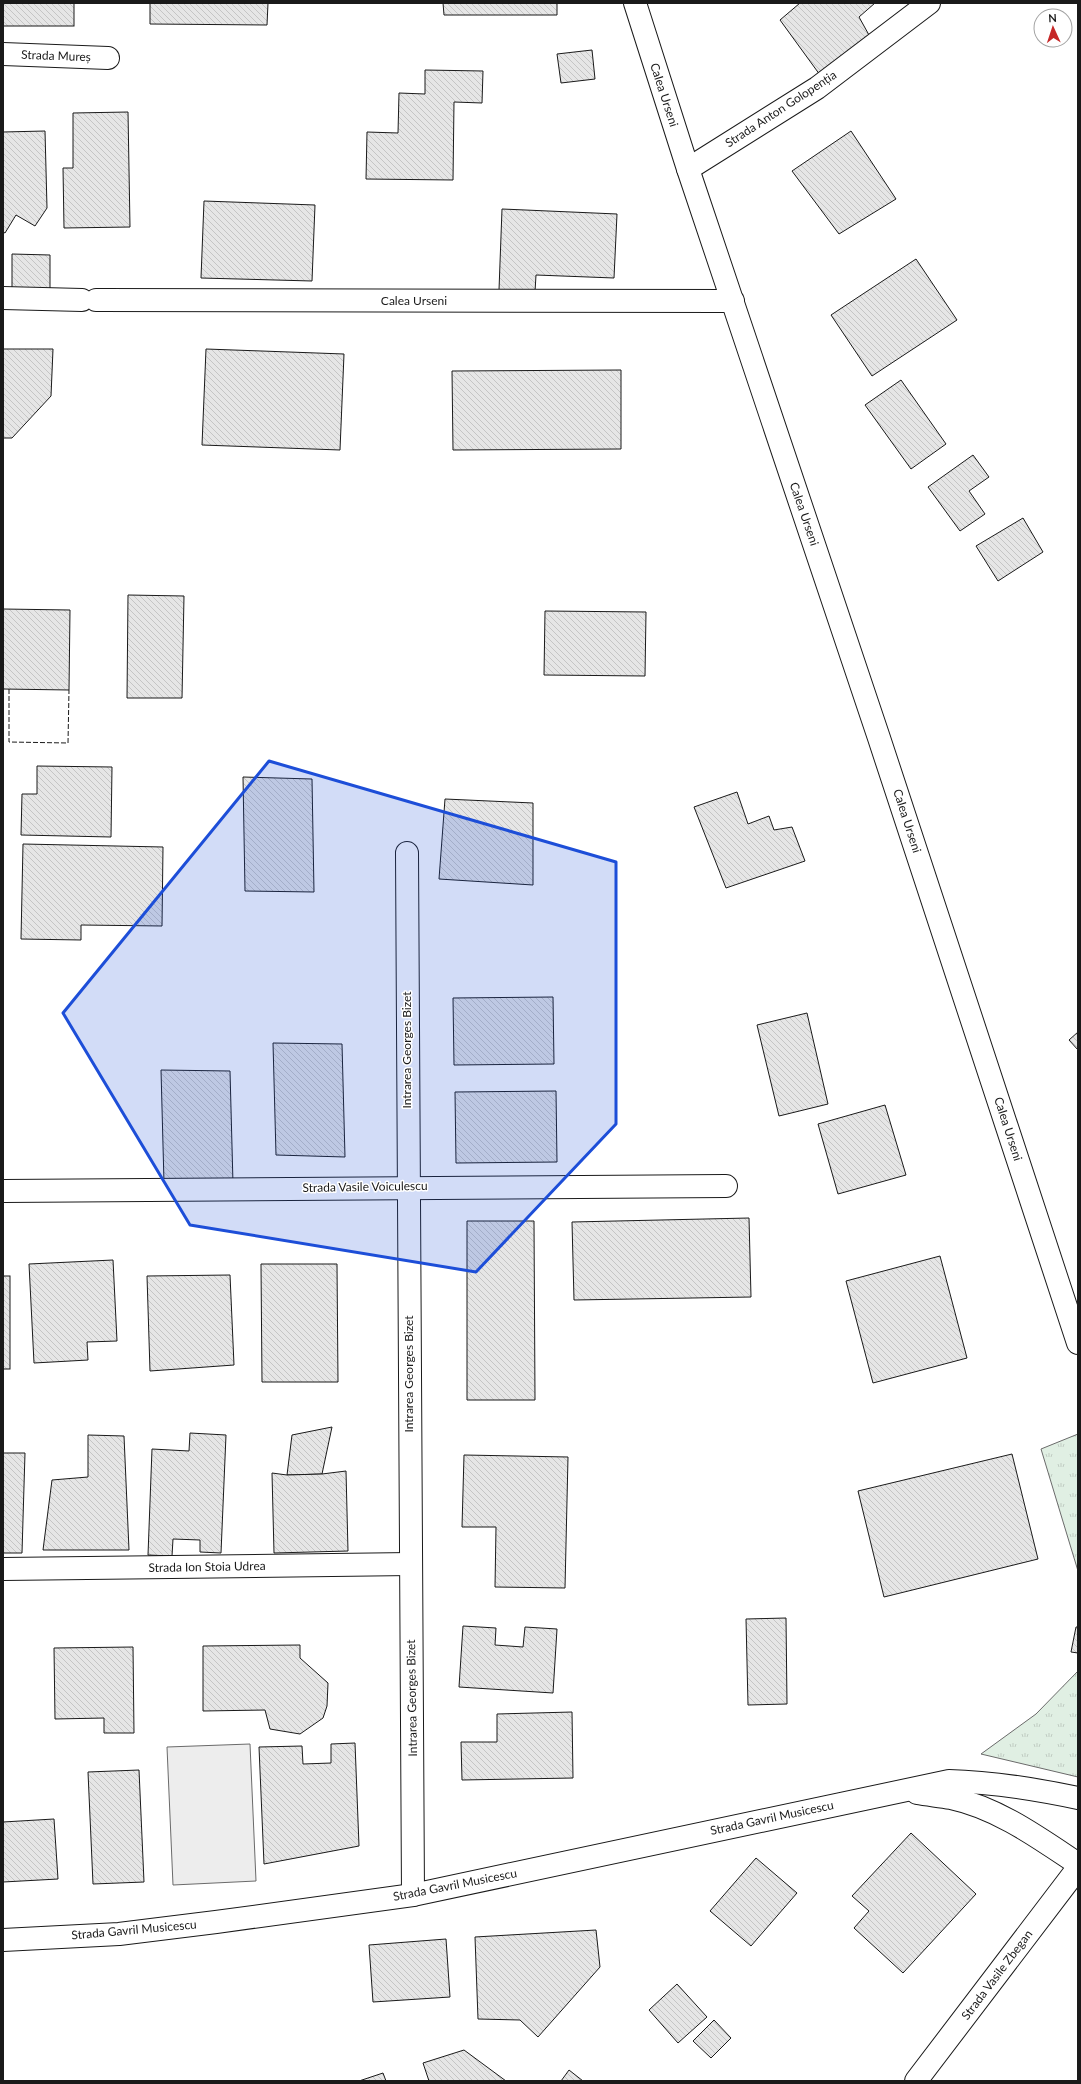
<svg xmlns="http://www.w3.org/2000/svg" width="1081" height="2084" font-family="Lato,sans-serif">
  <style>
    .grass { fill: url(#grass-tufts); stroke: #6a6a6a }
    .parking { fill: #ededed; stroke: #6a6a6a }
    .building { fill: url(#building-back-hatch); stroke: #1a1a1a }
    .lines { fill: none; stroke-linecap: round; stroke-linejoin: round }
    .minor-casing { stroke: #1a1a1a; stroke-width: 24 }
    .minor { stroke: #fff; stroke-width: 22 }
    .fence { stroke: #1a1a1a; stroke-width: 1; stroke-dasharray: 5 2; stroke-linecap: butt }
    .marked { fill: #1d4ed8; fill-opacity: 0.2; stroke: #1d4ed8; stroke-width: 3; stroke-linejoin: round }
    .labels { text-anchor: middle; stroke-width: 3; stroke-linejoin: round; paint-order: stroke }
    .street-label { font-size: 12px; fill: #1a1a1a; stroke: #fff }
  </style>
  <defs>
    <pattern id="grass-tufts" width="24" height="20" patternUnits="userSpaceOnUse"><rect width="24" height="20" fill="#e0efe3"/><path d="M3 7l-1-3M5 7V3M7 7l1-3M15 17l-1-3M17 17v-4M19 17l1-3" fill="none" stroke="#c0ccc2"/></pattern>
    <pattern id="building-back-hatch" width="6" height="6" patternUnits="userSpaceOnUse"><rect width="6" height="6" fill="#e6e6e6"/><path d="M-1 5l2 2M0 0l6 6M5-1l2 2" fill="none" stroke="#c5c5c5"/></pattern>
  </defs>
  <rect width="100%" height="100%" fill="#fff"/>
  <g class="grass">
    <path d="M1078,1434V1571L1041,1449Z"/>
    <path d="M1078,1671V1777L981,1754L1036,1714Z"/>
  </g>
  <path class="parking" d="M250,1744L256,1881L173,1885L167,1747Z"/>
  <g class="building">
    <rect x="3" y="3" width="71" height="23"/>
    <path d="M150,3H268L267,25L150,24Z"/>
    <path d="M443,3H557V15H444Z"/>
    <path d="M800,3H875L859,17L869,35L820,75L780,20Z"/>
    <path d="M592,50L595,79L561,83L557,54Z"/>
    <path d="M425,70L483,71L482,103L454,102L453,180L366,179L367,132L398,133L399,93L425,94Z"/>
    <path d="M128,112L130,227L64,228L63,168H73V113Z"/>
    <path d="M45,131L47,208L35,226L16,215L5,233L3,232V132Z"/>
    <path d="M851,131L896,199L839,234L792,171Z"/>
    <path d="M204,201L315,205L312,281L201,278Z"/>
    <path d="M502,209L617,214L614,278L536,275L535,292L499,290Z"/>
    <path d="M12,254L50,255V289H12Z"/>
    <path d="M916,259L957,320L872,376L831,315Z"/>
    <path d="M3,349H53L51,396L12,438H3Z"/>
    <path d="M206,349L344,354L340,450L202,445Z"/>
    <path d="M621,370V449L453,450L452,371Z"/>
    <path d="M901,380L946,444L911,469L865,405Z"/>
    <path d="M973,455L989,477L969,491L985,514L960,531L928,487Z"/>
    <path d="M1023,518L1043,552L998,581L976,546Z"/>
    <path d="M128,595L184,596L182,698H127Z"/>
    <path d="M3,609L70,610L69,690L3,689Z"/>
    <path d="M545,611L646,612L645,676L544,675Z"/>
    <path d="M37,766L112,767L111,837L21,835L22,794H37Z"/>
    <path d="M243,777L312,779L314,892L245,891Z"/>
    <path d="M737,792L748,824L769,816L774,830L792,827L805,861L726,888L694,807Z"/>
    <path d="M445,799L533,803V885L439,879Z"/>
    <path d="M23,844L163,847L162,926L81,925V940L21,939Z"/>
    <path d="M553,997L554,1064L454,1065L453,998Z"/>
    <path d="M807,1013L828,1104L779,1116L757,1025Z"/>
    <path d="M1078,1032V1050L1069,1040Z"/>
    <path d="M273,1043L342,1044L345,1157L276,1155Z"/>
    <path d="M161,1070L230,1071L233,1184L164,1183Z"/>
    <path d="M556,1091L557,1162L456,1163L455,1092Z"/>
    <path d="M885,1105L906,1175L838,1194L818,1124Z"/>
    <path d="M749,1218L751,1297L574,1300L572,1222Z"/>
    <path d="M467,1221H534L535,1400H467Z"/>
    <path d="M940,1256L967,1358L873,1383L846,1281Z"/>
    <path d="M113,1260L117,1341L87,1342L88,1360L34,1363L29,1264Z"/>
    <path d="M261,1264H337L338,1382H262Z"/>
    <path d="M230,1275L234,1365L150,1371L147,1276Z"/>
    <rect x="3" y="1276" width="7" height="93"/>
    <path d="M332,1427L322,1474L287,1475L292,1435Z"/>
    <path d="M190,1433L226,1435L221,1553L200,1552V1540L173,1539L172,1556L148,1555L152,1449L189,1451Z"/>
    <path d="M88,1435L124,1436L129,1550H43L52,1480L88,1477Z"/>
    <path d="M3,1453H25L22,1553H3Z"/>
    <path d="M1012,1454L1038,1559L884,1597L858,1491Z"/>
    <path d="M464,1455L568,1457L565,1588L495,1587L496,1527H462Z"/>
    <path d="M346,1471L348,1551L274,1553L272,1473L287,1475L322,1474Z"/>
    <path d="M786,1618L787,1704L748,1705L746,1619Z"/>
    <path d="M463,1626L496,1628L495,1645L523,1647L525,1627L557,1629L553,1693L459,1687Z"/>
    <path d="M1076,1627H1078V1653L1071,1652Z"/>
    <path d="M300,1645V1658L328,1683L327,1706L323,1718L300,1734L270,1729L265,1710L203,1711V1646Z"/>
    <path d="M133,1647L134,1733H104V1718L55,1719L54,1648Z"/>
    <path d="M572,1712L573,1778L462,1780L461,1742H497V1714Z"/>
    <path d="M355,1743L359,1846L264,1864L259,1747L302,1746L303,1764L331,1763V1744Z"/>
    <path d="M139,1770L144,1882L93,1884L88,1772Z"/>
    <path d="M54,1819L58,1879L3,1882V1822Z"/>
    <path d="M911,1833L976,1894L903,1973L854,1928L869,1911L852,1896Z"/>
    <path d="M756,1858L797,1893L751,1946L710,1911Z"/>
    <path d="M596,1930L600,1967L538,2037L520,2020L478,2019L475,1937Z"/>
    <path d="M446,1939L450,1997L373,2002L369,1945Z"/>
    <path d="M677,1984L707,2017L678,2043L649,2010Z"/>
    <path d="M714,2020L731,2038L711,2058L693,2041Z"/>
    <path d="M464,2050L506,2081H429L423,2063Z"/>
    <path d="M569,2070L583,2081H561Z"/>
    <path d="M383,2073L386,2081H359Z"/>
  </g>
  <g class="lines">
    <g class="minor-casing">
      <g id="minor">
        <path d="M635,3L688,169L879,738L1078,1343"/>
        <path d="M3,54L108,58"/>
        <path d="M688,169L817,88L929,3"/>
        <path d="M3,298L82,300"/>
        <path d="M96,300L733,301"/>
        <path d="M407,853L413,1895"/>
        <path d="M3,1191L726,1186"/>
        <path d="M3,1569L411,1564"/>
        <path d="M917,1793C928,1795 940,1796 951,1798C998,1808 1039,1838 1078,1864"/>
        <path d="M3,1940L119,1934L216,1922L413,1895L949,1781C993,1782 1035,1789 1078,1798"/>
        <path d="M916,2081L1078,1868"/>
      </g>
    </g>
    <use href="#minor" class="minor"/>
    <path class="fence" d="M9,689V742L68,743L69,690"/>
  </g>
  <path class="marked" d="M269,761L616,862V1124L476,1272L190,1225L63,1013Z"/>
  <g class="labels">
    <g class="street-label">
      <text transform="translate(56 56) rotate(2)" y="4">Strada Mureș</text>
      <text transform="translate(664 95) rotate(72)" y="4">Calea Urseni</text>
      <text transform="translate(781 109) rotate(-33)" y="4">Strada Anton Golopenția</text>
      <text x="414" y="305">Calea Urseni</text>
      <text transform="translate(804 514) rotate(71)" y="4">Calea Urseni</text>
      <text transform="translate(907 821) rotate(72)" y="4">Calea Urseni</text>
      <text transform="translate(407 1050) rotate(-90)" y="4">Intrarea Georges Bizet</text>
      <text transform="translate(1008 1129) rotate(72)" y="4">Calea Urseni</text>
      <text transform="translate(365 1187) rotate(-1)" y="4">Strada Vasile Voiculescu</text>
      <text transform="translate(409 1374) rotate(-90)" y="4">Intrarea Georges Bizet</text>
      <text transform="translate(207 1567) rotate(-1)" y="4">Strada Ion Stoia Udrea</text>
      <text transform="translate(412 1698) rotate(-91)" y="4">Intrarea Georges Bizet</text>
      <text transform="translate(772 1818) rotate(-12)" y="4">Strada Gavril Musicescu</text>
      <text transform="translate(455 1885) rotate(-11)" y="4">Strada Gavril Musicescu</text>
      <text transform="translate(134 1930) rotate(-5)" y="4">Strada Gavril Musicescu</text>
      <text transform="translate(997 1975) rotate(-53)" y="4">Strada Vasile Zbegan</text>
    </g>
  </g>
  <rect width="1081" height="2084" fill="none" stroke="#1a1a1a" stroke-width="8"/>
  <g transform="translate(1053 28) rotate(357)"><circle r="19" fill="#ffffff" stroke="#a3a3a3"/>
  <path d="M0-3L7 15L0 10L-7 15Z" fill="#c62828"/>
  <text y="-6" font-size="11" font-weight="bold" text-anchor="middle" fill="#1a1a1a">N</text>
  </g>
</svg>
